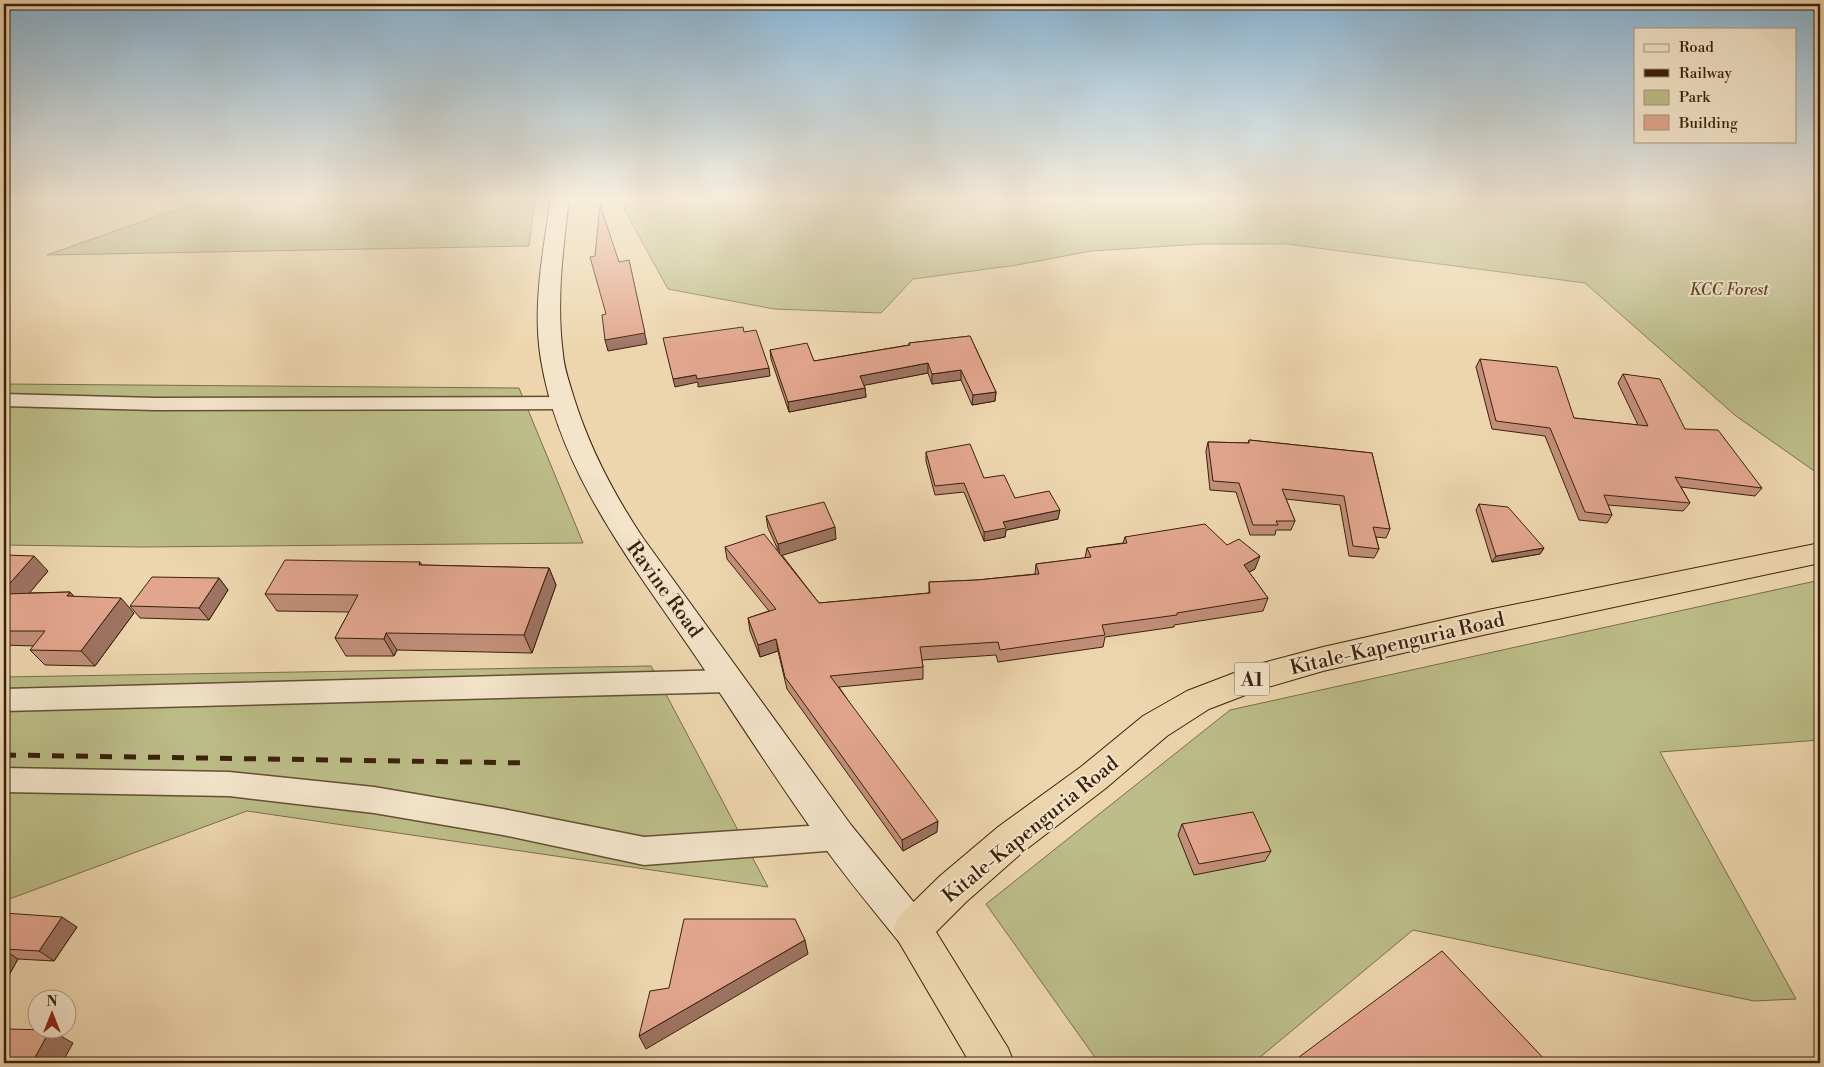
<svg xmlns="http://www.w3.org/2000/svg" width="1824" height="1067" font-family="'Libre Bodoni',serif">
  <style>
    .green { fill: #bcbd88; stroke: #7c6e4a }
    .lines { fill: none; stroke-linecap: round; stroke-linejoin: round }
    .street-casing { stroke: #684e34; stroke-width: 3 }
    .secondary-casing { stroke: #3b200c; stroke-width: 2 }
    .highway-casing { stroke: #3b200c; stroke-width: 2 }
    .street { fill: #f3e4ca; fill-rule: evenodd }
    .secondary { fill: #f3e4ca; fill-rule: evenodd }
    .highway { fill: #edd6ae; fill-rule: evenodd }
    .rail { stroke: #3b200c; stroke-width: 5; stroke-dasharray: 12 12; stroke-linecap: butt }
    .wall { fill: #c28f7a; stroke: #3b200c }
    .shaded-wall { fill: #9e7463; stroke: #3b200c }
    .building { fill: #e2a68e; stroke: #3b200c }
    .labels { text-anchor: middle; stroke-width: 4; stroke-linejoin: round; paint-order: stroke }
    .far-park-label { font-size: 16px; font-style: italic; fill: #5b472b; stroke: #f3e4ca }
    .shield { fill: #f3e4ca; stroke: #725b45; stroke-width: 1 }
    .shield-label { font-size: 19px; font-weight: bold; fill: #3b200c }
    .street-label { font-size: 20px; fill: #3b200c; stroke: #f3e4ca }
  </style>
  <rect width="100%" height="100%" fill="#edd6ae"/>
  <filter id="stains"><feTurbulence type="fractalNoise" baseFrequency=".004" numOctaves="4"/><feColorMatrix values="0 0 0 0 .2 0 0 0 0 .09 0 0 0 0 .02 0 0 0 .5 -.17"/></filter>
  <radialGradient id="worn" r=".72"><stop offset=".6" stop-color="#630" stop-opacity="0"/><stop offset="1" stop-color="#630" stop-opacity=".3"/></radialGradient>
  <g class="green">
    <path d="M209,198H535L529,246L47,255Z"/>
    <path d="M618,198H1820V475L1736,416L1585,283L1287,244H1201L1091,251L1017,265L913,279L881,313L774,309L668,289Z"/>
    <path d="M4,384L519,388L583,543L141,547L4,545Z"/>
    <path d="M1820,580V740L1660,752L1796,999L1754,1001L1413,930L1253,1063H1099L986,904L1230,710Z"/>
    <path d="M651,666L768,887L247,811L4,901V677Z"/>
  </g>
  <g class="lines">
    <g class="street-casing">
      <g id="street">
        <path d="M4,394L155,398L563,397L570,399L573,403L570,407L563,409L155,410L4,406Z"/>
        <path d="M730,670L739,674L743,681L739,688L730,692L4,711V689Z"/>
        <path d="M4,768L229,772L374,787L503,809L644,837L838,824L848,827L853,837L848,847L838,850L644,865L503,835L374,813L229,796L4,792Z"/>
      </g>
    </g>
    <g class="secondary-casing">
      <path id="secondary" d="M551,198H569C563,250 556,302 563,354C564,368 569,381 573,395C589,447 613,493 643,538L851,825L925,916L931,929L925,942L912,948L899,942C874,911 848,880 825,848C781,787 740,723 698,660C635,567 560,475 541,360C532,307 543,251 551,198Z"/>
    </g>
    <g class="highway-casing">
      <path id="highway" d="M1820,543V563L1483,635L1323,671L1261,689L1209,709L1167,736L1106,788L1024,851L966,902L936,932L1008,1048L1014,1063H970L899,942L893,929L899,916L940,876L998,827L1082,766L1143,716L1187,691L1255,665L1323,647L1483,611Z"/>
    </g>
    <use href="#street" class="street"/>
    <use href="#secondary" class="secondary"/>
    <use href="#highway" class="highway"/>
    <path class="rail" d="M4,755L531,763"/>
  </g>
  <g class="wall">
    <path d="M970,336L996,392L995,401L972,405L961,380L932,384L928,373L864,385L865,388L866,397L789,412L771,359L770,350L814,361L909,345V343Z"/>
    <path d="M1480,359L1574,418L1638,425L1618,383L1623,374L1685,429L1762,488L1755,496L1681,487L1690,503L1683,511L1608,505L1612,515L1607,523L1579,520L1545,436L1492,429L1476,367Z"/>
    <path d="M1249,440L1372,453L1390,529L1386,538L1376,537L1379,549L1374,558L1349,556L1340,505L1286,499L1295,521L1291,530H1276L1275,535H1250L1236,492L1210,490L1206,451L1208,442L1248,443Z"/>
    <path d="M926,452L984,478L1015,498L1058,519L1006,530L1005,537L984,541L964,492L935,495L926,461Z"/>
    <path d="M1479,504L1544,548L1540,554L1492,562L1476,510Z"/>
    <path d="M766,516L836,539L782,555L819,603L929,593V582L977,580L1035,574L1036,564L1085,558L1087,548L1123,543L1125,537L1227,545L1255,569L1249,572L1268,598L1263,611L1174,625V627L1105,637L1103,647L998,662L996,655L922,660L923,667V679L839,687L937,832L903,851L787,689L778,651L760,657L750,631L748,618L769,611L727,559L725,547L778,550L768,528Z"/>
    <path d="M4,555L48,571L29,593L70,592L74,597L134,613L95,666L45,665L30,650L34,646L4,645Z"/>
    <path d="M420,562L422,565L549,568L556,585L532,653L397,650L394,656H346L335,638L349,612L277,611L265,594Z"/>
    <path d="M219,578L228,590L209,620L140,618L130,606Z"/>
    <path d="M1182,824L1271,851L1265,861L1194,875L1178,835Z"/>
    <path d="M4,913L77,927L54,961L18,959L4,984Z"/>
  </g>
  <g class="shaded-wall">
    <path d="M629,260L647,344L608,351L605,340Z"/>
    <path d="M928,363V373L861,386L860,376Z"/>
    <path d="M769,368L770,376L698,387V382L675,387L673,379L696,375Z"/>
    <path d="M961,370V380L932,384V374Z"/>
    <path d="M865,388L866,397L789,412L788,402Z"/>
    <path d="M996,392L995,401L972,405L973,395Z"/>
    <path d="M1060,510L1058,519L1006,530L1005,537L984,541V532L1003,522Z"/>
    <path d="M835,527L836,539L780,556L778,544Z"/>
    <path d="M1544,548L1540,554L1492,562L1496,556Z"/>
    <path d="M34,556L48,571L16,609L4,596V590Z"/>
    <path d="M1260,556L1255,569L1240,577L1244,565Z"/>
    <path d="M549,568L556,585L532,653L524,635Z"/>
    <path d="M219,578L228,590L209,620L199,608Z"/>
    <path d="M70,592L84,607L67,596Z"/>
    <path d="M121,598L134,613L95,666L81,651Z"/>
    <path d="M386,633L397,650L394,656L384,639Z"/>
    <path d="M776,639L778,651L760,657L758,645Z"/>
    <path d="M938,821L937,832L903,851L902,840Z"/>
    <path d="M62,917L77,927L54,961L39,951Z"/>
    <path d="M805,940L808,954L646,1049L639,1036Z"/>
    <path d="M4,950L18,959L4,984Z"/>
    <path d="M50,1030L73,1043L62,1063H32Z"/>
  </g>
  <g class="building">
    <path d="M600,205L619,262L629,260L645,333L605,340L602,315L606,314L590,257L595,256Z"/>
    <path d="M743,327L744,332L756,330L769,368L697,379L696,375L673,379L663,338Z"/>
    <path d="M970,336L996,392L973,395L961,370L932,374L928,363L860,376L865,388L788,402L770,350L807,343L814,361L910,345L909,343Z"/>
    <path d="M1480,359L1557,367L1574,418L1648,426L1623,374L1660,379L1685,429L1718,430L1762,488L1675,477L1690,503L1604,495L1612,515L1585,512L1550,428L1496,421Z"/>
    <path d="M1249,440L1372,453L1390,529L1373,527L1379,549L1353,546L1344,496L1282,489L1295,521H1276L1278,525H1253L1239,483L1213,481L1208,442L1249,443Z"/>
    <path d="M970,444L984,478L1004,475L1015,498L1049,491L1060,510L1003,522L1006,528L984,532L964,483L935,486L926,452Z"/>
    <path d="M824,502L835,527L778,544L766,516Z"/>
    <path d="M1479,504L1508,507L1544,548L1496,556Z"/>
    <path d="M1205,524L1227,545L1239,539L1260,556L1244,565L1268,598L1177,613V615L1102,625L1105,635L1000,650L998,642L920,647L923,667L830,676L938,821L902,840L785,677L776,639L758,645L748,618L776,609L725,547L764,534L819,603L930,593L929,582L977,580L1039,574L1036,564L1091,557L1087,548L1127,543L1125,537Z"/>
    <path d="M4,555L34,556L4,590Z"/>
    <path d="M285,560L420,562L419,565L549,568L524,635L386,633L384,639L335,638L358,595L265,594Z"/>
    <path d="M152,577L219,578L199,608L130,606Z"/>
    <path d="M70,592L67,596L121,598L81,651L30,650L45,631H4V594Z"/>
    <path d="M1253,812L1271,851L1199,864L1182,824Z"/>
    <path d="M4,913L62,917L39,951L4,949Z"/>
    <path d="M684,919H795L805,940L639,1036L650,991L669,988Z"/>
    <path d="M1442,951L1548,1063H1291Z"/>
    <path d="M4,1029L50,1030L32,1063H4Z"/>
    <path d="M710,1058L712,1063H702Z"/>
  </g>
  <linearGradient id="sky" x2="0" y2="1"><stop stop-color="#8ab5d4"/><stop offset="0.57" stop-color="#f7eddb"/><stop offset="1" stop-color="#f7eddb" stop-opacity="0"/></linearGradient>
  <rect width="1824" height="348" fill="url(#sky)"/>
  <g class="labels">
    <g class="far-park-label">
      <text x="1729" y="295">KCC Forest</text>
    </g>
    <rect class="shield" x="1234.5" y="662.5" width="35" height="33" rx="4"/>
    <g class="shield-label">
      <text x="1252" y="686">A1</text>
    </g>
    <g class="street-label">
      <text transform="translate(665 589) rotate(54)" y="7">Ravine Road</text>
      <text transform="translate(1397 643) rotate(-13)" y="7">Kitale-Kapenguria Road</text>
      <text transform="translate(1030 829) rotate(-39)" y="7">Kitale-Kapenguria Road</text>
    </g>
  </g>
  <rect width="1824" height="1067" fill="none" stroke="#edd6ae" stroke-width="20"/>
  <rect x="5" y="5" width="1814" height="1057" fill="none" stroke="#3b200c" stroke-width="2.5"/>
  <rect x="10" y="10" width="1804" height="1047" fill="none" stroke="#3b200c"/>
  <rect x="1634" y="28" width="162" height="115" fill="#f3e4ca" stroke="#a9967e"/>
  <rect x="1644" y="44" width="25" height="8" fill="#f3e4ca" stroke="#a9967e"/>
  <text x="1679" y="52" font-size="15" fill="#3b200c">Road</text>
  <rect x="1644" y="69" width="25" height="8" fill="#3b200c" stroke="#a9967e"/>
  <text x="1679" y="78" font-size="15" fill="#3b200c">Railway</text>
  <rect x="1644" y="90" width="25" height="15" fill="#bcbd88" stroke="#a9967e"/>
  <text x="1679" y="102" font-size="15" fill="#3b200c">Park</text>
  <rect x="1644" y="115" width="25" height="15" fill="#e2a68e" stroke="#a9967e"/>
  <text x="1679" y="128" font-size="15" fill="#3b200c">Building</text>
  <g transform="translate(52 1014)"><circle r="24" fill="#f3e4ca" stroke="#a9967e"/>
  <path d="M0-4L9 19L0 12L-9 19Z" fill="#8f2418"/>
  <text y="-8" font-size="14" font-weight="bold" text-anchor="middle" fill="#3b200c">N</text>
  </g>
  <rect width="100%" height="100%" filter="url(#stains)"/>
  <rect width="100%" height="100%" fill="url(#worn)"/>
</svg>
